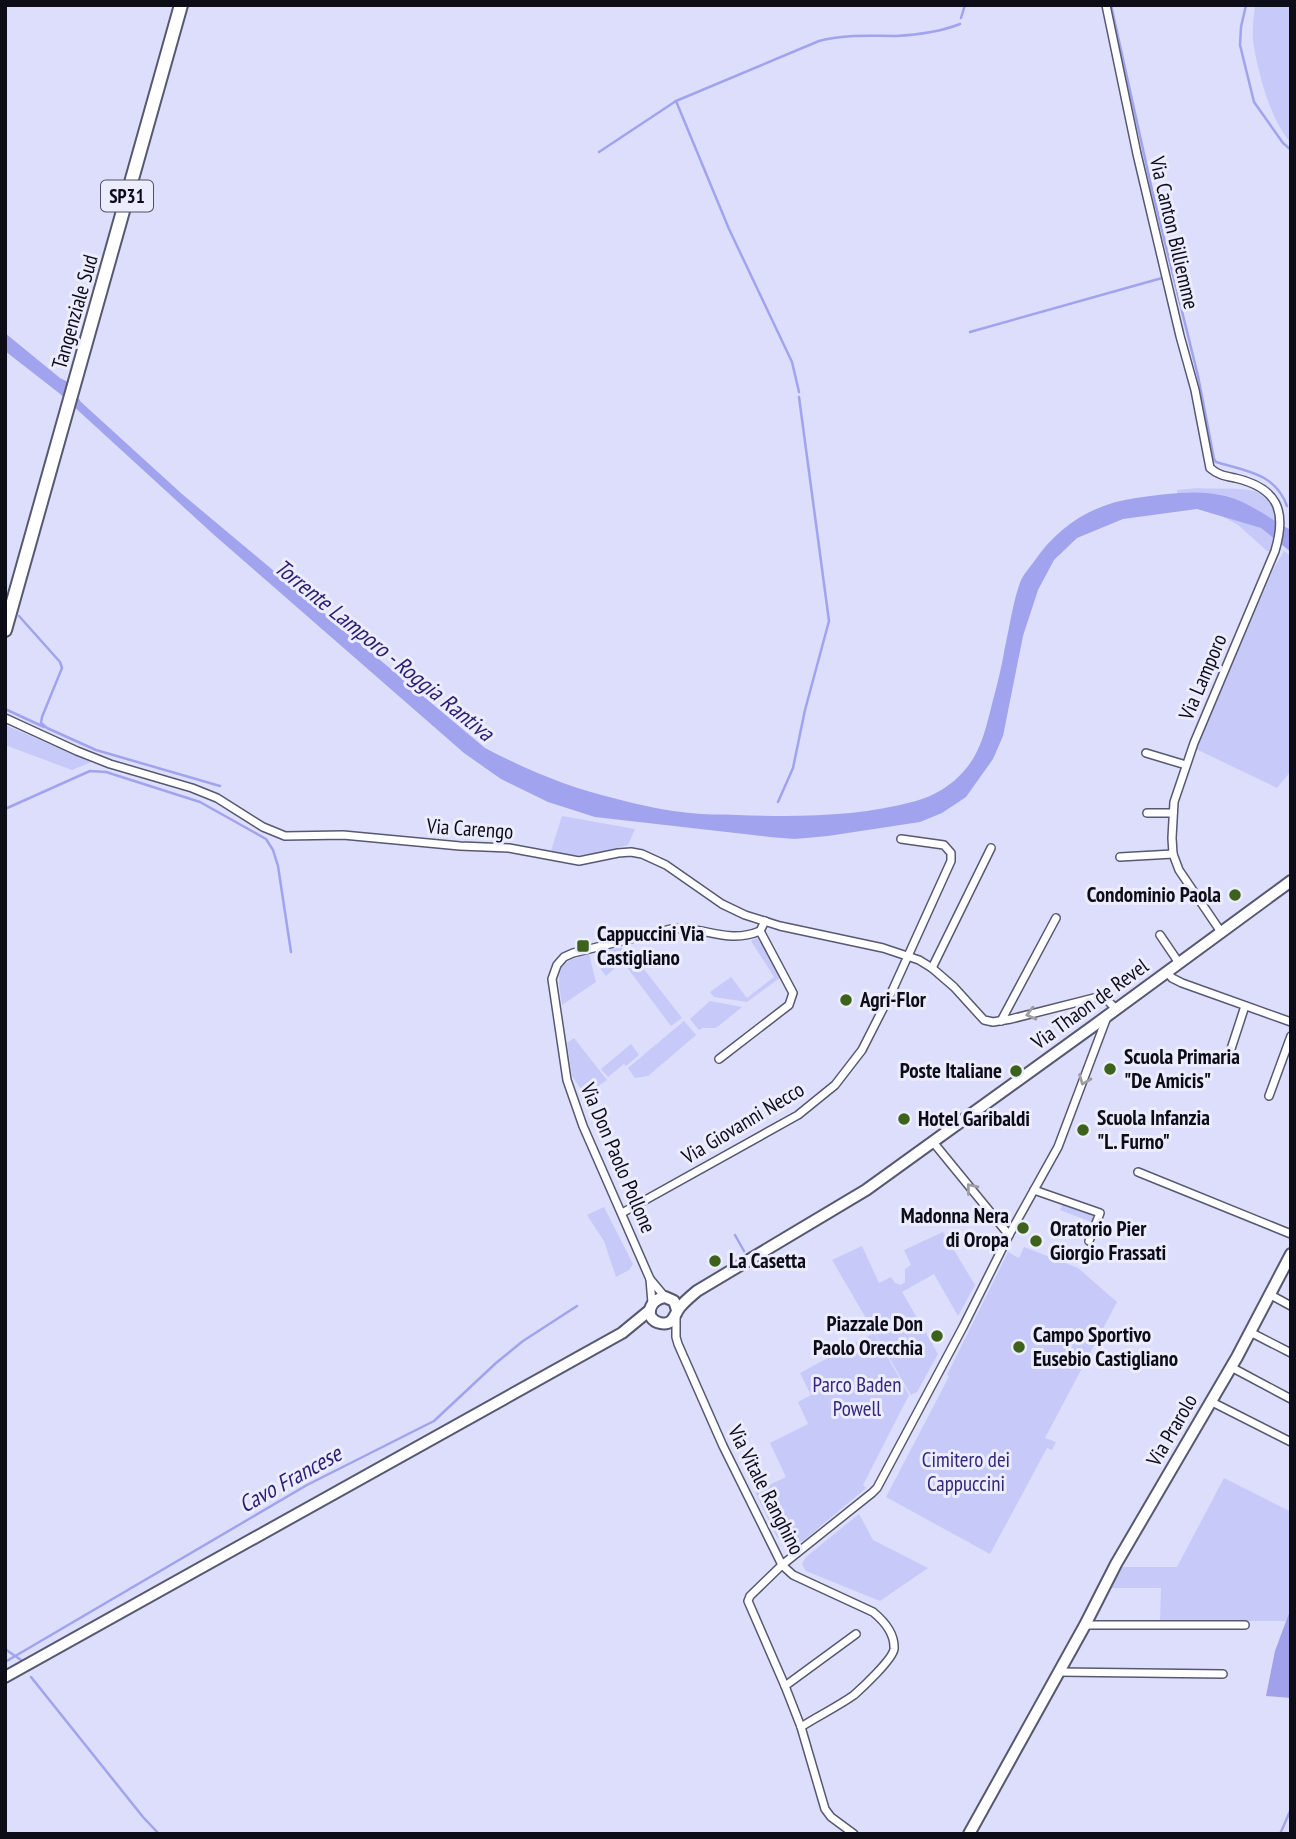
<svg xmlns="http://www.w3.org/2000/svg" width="1296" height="1839" font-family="'PT Sans Narrow',sans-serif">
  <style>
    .green { fill: #c7c9f9 }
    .forest { fill: #a0a0eb }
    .water { fill: #a2a3ee }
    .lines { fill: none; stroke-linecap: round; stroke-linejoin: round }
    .stream { stroke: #a2a3ee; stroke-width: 2.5 }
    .street-casing { stroke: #575871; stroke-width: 10 }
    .secondary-casing { stroke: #575871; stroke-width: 14 }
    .primary-casing { stroke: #575871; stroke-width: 16 }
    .street { stroke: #fff; stroke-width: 7 }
    .secondary { stroke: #fff; stroke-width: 10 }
    .primary { stroke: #fff; stroke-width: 12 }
    .oneway { stroke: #9e9ea2 }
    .poi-dot { fill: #3c621b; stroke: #ebecfe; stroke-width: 2.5 }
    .labels { text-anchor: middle; stroke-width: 6; stroke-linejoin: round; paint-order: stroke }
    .shield { fill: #ebecfe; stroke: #50505c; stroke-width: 2 }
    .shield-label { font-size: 19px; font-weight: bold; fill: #0d0d17 }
    .street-label { font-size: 21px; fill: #0d0d17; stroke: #ebecfe }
    .poi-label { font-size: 21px; font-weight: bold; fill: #0d0d17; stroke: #ebecfe; text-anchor: start }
    .park-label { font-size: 21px; fill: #34287d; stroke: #ebecfe }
    .water-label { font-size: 23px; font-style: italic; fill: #2d1e73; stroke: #ebecfe }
  </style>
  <rect width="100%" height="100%" fill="#dcdefb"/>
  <g class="green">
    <path d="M1255,5H1291V143C1271,122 1256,67 1253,39C1252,28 1254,16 1255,5Z"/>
    <path d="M1198,488C1225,491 1279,479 1276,522C1260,513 1244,501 1227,496C1211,492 1194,493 1177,493V490Z"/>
    <path d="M1222,516L1261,528L1275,539L1270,551H1267L1238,525Z"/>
    <path d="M1284,551L1291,556V771L1277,788L1196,749L1273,570Z"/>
    <path d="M5,725L91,762L72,770L5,745Z"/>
    <path d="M562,816L635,829L628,845C602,852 577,860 551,851Z"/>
    <path d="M759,937L781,977L747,1002L714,997L710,992L731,977L747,998L774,977L751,941Z"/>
    <path d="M621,947L623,950H629L682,1018L671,1026L623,962L617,967L606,951Z"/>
    <path d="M603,952L615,968L606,976L601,970L599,953Z"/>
    <path d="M589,954L596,982L562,1005C561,993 554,971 567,962C573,958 582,957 589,954Z"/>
    <path d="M710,1001L742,1007L716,1028H702L699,1030L690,1019Z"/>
    <path d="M684,1021L696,1035L648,1076L635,1078L628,1068Z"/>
    <path d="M574,1038L607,1080L585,1095L572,1076L567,1043Z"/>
    <path d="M631,1044L639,1055L626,1066L624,1064L608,1077L601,1069Z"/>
    <path d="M1064,1201L1096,1212L1094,1223L1060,1210Z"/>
    <path d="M604,1207L633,1264L629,1270L616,1277L604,1241L587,1215Z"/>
    <path d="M943,1232L975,1285L958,1316L934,1274L902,1292L938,1354L917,1392L911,1395L832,1260L862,1246L879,1283L891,1277L895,1283L901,1285L905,1282V1269L911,1265L904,1250Z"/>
    <path d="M1024,1247L1078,1268L1117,1302L1045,1438L1056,1442L1052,1450L1047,1448L990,1554L886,1497L942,1390L949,1376L947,1375L1008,1252L1019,1258Z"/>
    <path d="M874,1333L909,1395L863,1485L866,1488L803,1541L796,1543H789L777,1537L755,1492L786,1477L770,1443L808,1424L798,1402L811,1395L800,1373Z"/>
    <path d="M1224,1478L1291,1512V1608L1286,1621H1160L1161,1588H1109L1120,1567H1177Z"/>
    <path d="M859,1514L873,1540L928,1568L880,1601L806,1571L802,1564L806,1557Z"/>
  </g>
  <path class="forest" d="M1291,1608V1698L1266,1696L1275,1651Z"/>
  <path class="water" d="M5,333L60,378L68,382L81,402L182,494L485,748C527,770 570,788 617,799C640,805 666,811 690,813C705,815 721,814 737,815C796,817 858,817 916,801C934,796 952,785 964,771C981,752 986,728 992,704C997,685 1002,666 1005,647C1010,625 1013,601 1021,580C1024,574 1029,568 1033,563C1058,526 1092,504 1136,498C1166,494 1196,489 1226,496C1249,502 1270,519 1291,530V552L1261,528L1197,509L1123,519L1077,538L1054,560L1038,590L1023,636L1003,736L993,759L966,797L942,813L920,822L828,836L795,839L770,837L595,817L548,802L501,779L464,753L213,534L59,393L5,351Z"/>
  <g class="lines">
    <g class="stream">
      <path d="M1111,5L1152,190L1198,376L1214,459L1216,462C1246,471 1275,473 1287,506"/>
      <path d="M1246,5L1241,27L1240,45L1254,102L1283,143L1291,150"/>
      <path d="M961,18L965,5"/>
      <path d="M676,101L729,229L792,362L799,392"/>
      <path d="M599,152L676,101L819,41C844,34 870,36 896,36C916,35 942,31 960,24"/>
      <path d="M970,332L1162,278"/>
      <path d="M5,601L6,602"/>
      <path d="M19,616L60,662L62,668L42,717L41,723L47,728L96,750L220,786"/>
      <path d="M5,709L44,727"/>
      <path d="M778,802L793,768L805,710L829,621L799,397"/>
      <path d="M5,809L90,771L106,772L200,802L266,839L273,850L278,866L291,952"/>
      <path d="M735,1235L744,1251"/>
      <path d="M5,1649L21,1660"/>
      <path d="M5,1662L307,1485L434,1421L496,1363L523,1341L577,1306"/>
      <path d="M31,1677L143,1817L159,1834"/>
      <path d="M1280,1834L1291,1809"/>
    </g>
    <g class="street-casing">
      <g id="street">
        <path d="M1106,5L1137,154L1180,336L1195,390L1210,468C1218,475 1225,476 1235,478C1278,488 1287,511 1275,551L1194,743L1174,802L1172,838L1173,854L1179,870L1221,932"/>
        <path d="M5,718L77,751L110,764L192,788L217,798L263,827L285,836L343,835L460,846L509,848L579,861L618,853L631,852L642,854L666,865L722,904L745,915L780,926L883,948L919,960L932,968L954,987L984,1020L993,1022L1011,1019L1098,997L1105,998L1116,1009"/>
        <path d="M1146,753L1186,765"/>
        <path d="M1147,813H1173"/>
        <path d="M1120,857L1173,854"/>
        <path d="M1160,935L1179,963"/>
        <path d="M932,968L991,848"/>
        <path d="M1167,972L1172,978L1182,983L1291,1022"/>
        <path d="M1001,1021L1056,918"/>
        <path d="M1230,1052L1245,1006"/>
        <path d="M719,1059L789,1005L793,993L760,931"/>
        <path d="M1269,1096L1291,1036"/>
        <path d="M933,1142L1009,1235"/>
        <path d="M1138,1172L1291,1234"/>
        <path d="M1034,1190L1100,1213L1089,1241"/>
        <path d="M622,1213L798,1115L835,1085L862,1050L893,989L951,861V853L944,845L901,839"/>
        <path d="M650,1279L665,1297"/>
        <path d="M1269,1294L1291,1306"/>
        <path d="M652,1303L650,1279L583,1126L567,1080L552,979L557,965L564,957L573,953L671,929C703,925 726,945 760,931L765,921"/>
        <path d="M676,1315V1337L678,1344L723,1446L782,1565L793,1575L873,1612C884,1621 895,1634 894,1649C893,1659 862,1688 854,1695C837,1707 818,1716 801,1727"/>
        <path d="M1250,1332L1291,1353"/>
        <path d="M1231,1367L1291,1399"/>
        <path d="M1210,1401L1291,1442"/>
        <path d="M1085,1625H1245"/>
        <path d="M1058,1672L1223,1674"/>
        <path d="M785,1686L856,1634"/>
        <path d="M854,1834L831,1817L825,1809L801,1727L785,1686L748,1601L750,1596L782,1565L872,1493L877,1488L963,1327L1009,1235L1058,1147L1107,1017"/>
      </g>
    </g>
    <g class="secondary-casing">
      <g id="secondary">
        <path d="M677,1310L674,1301L665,1297C649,1299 643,1319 660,1323C674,1326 674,1314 680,1307C685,1301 691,1296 697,1291L866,1190L1092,1027L1291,881"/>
        <path d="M5,1677L622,1333L650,1310"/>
        <path d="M969,1834L1085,1625L1116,1564L1237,1357L1291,1254"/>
      </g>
    </g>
    <g class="primary-casing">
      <path id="primary" d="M5,630L181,5"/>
    </g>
    <use href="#street" class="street"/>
    <use href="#secondary" class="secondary"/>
    <use href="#primary" class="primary"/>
  </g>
  <defs><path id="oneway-chevron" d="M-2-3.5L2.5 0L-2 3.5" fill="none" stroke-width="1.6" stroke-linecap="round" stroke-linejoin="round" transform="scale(1.75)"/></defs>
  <g class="oneway">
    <use href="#oneway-chevron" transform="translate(1031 1014) rotate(166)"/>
    <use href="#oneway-chevron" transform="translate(1084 1080) rotate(111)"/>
    <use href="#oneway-chevron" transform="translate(971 1188) rotate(-129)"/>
  </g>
  <g class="poi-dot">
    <circle cx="1235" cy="895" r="7"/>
    <rect x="576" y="939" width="14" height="14" rx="3.5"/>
    <circle cx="846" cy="1000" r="7"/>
    <circle cx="1110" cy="1069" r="7"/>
    <circle cx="1016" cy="1071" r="7"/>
    <circle cx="904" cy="1119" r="7"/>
    <circle cx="1083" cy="1130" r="7"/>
    <circle cx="1023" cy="1228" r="7"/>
    <circle cx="1036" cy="1241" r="7"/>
    <circle cx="715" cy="1261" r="7"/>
    <circle cx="937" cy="1336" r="7"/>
    <circle cx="1019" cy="1347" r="7"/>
  </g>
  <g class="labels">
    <rect class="shield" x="101" y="180.5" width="52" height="31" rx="5"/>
    <g class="shield-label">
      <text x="127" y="203">SP31</text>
    </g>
    <g class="street-label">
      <text transform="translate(1174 233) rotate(77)" y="7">Via Canton Billiemme</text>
      <text transform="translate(75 312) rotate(-74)" y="7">Tangenziale Sud</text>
      <text transform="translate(1203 677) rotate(-67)" y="7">Via Lamporo</text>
      <text transform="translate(470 829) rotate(4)" y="7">Via Carengo</text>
      <text transform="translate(1090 1004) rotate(-36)" y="7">Via Thaon de Revel</text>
      <text transform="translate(743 1123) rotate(-31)" y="7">Via Giovanni Necco</text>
      <text transform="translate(618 1158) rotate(67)" y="7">Via Don Paolo Pollone</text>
      <text transform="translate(1172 1430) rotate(-60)" y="7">Via Prarolo</text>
      <text transform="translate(766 1490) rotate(63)" y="7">Via Vitale Ranghino</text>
    </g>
    <g class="poi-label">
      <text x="1221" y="902" text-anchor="end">Condominio Paola</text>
      <text x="597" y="941">Cappuccini Via<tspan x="597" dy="24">Castigliano</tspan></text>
      <text x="860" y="1007">Agri-Flor</text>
      <text x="1124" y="1064">Scuola Primaria<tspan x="1124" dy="24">"De Amicis"</tspan></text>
      <text x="1002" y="1078" text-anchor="end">Poste Italiane</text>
      <text x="1097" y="1125">Scuola Infanzia<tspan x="1097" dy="24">"L. Furno"</tspan></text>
      <text x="918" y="1126">Hotel Garibaldi</text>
      <text x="1009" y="1223" text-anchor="end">Madonna Nera<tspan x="1009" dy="24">di Oropa</tspan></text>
      <text x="1050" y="1236">Oratorio Pier<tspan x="1050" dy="24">Giorgio Frassati</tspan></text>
      <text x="729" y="1268">La Casetta</text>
      <text x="923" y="1331" text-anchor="end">Piazzale Don<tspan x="923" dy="24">Paolo Orecchia</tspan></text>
      <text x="1033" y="1342">Campo Sportivo<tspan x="1033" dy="24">Eusebio Castigliano</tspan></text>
    </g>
    <g class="park-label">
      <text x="857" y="1392">Parco Baden<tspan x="857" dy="24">Powell</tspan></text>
      <text x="966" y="1467">Cimitero dei<tspan x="966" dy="24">Cappuccini</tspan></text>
    </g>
    <g class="water-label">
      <text transform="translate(384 650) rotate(39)" y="8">Torrente Lamporo - Roggia Rantiva</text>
      <text transform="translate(290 1479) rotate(-29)" y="8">Cavo Francese</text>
    </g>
  </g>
  <rect width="1296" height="1839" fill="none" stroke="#0d0d17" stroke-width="14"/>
</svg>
